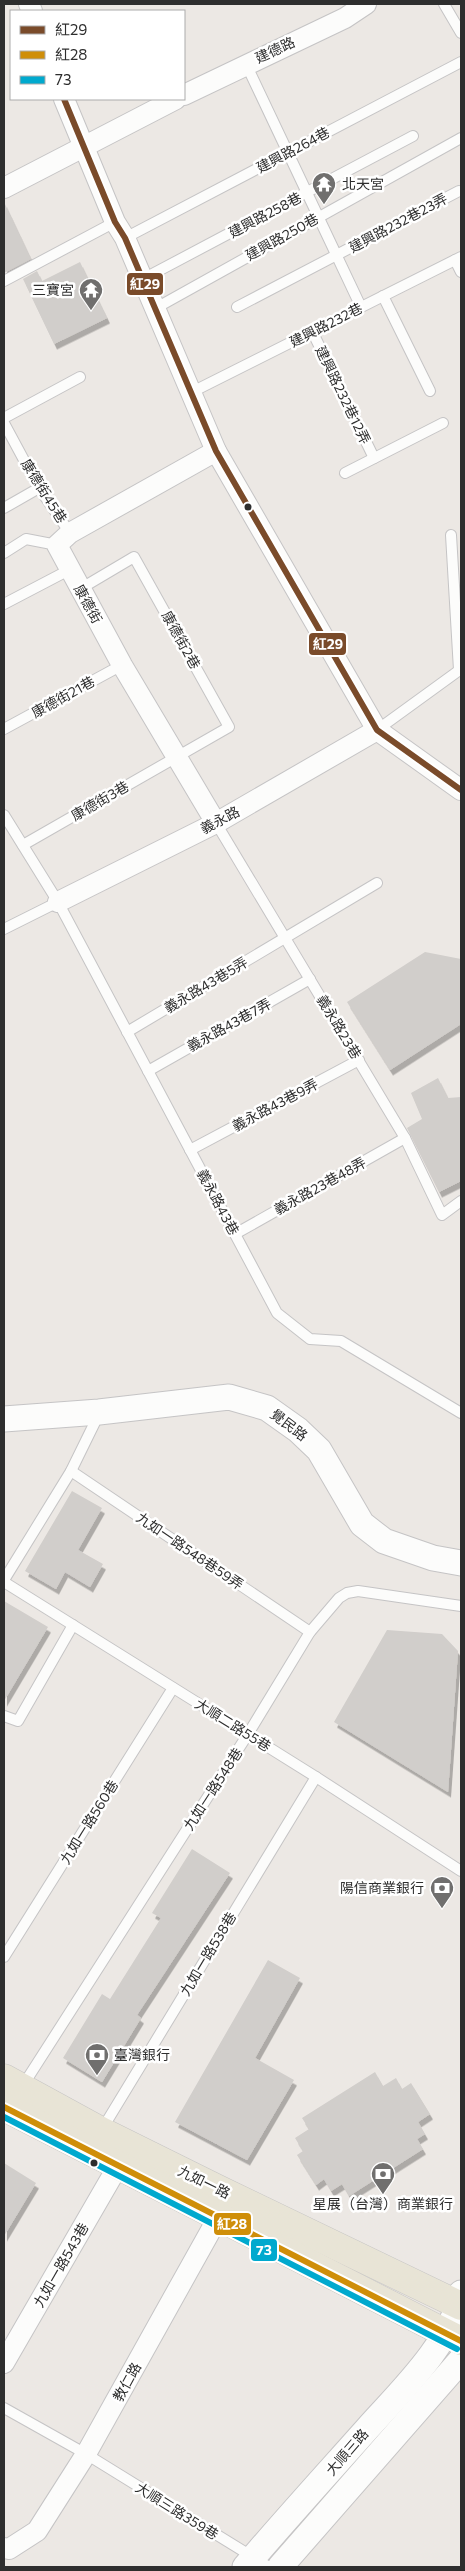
<svg xmlns="http://www.w3.org/2000/svg" width="465" height="2571" font-family="Commissioner,'Noto Sans TC',sans-serif">
  <style>
    .building { fill: #d1cecb; filter: url(#shadow) }
    .lines { fill: none; stroke-linecap: round; stroke-linejoin: round }
    .service-casing { stroke: #c5c4c5; stroke-width: 12 }
    .minor-casing { stroke: #c5c4c5; stroke-width: 22 }
    .tertiary-casing { stroke: #c5c4c5; stroke-width: 27 }
    .primary-casing { stroke: #c6c5c4; stroke-width: 29 }
    .service { stroke: #fcfcfb; stroke-width: 10 }
    .minor { stroke: #fcfcfb; stroke-width: 20 }
    .tertiary { stroke: #fcfcfb; stroke-width: 25 }
    .primary { stroke: #e8e4d6; stroke-width: 28 }
    .bus-1-casing { stroke: #fff; stroke-width: 10 }
    .bus-2-casing { stroke: #fff; stroke-width: 10 }
    .bus-3-casing { stroke: #fff; stroke-width: 10 }
    .bus-1 { stroke: #7a4b2a; stroke-width: 6 }
    .bus-2 { stroke: #cf8e09; stroke-width: 6 }
    .bus-3 { stroke: #00a9ce; stroke-width: 6 }
    .bus-dot { fill: #2e2e2e; stroke: #fff; stroke-width: 2 }
    .labels { text-anchor: middle; stroke-width: 5; stroke-linejoin: round; paint-order: stroke }
    .street-label { font-size: 14px; fill: #2e2e2e; stroke: #fff }
    .poi-label { font-size: 14px; fill: #2e2e2e; stroke: #fff; text-anchor: start }
    .line-badge { stroke: #fff; stroke-width: 2 }
    .badge-label { font-size: 14px; text-anchor: middle; font-weight: bold; fill: #fff }
  </style>
  <defs>
    <filter id="shadow"><feDropShadow dx="3" dy="5.5" stdDeviation="0" flood-color="#0004"/></filter>
  </defs>
  <rect width="100%" height="100%" fill="#ece8e4"/>
  <g class="building">
    <path d="M4,202L31,259L4,273Z"/>
    <path d="M80,262L107,318L54,344L23,279L37,271L42,281Z"/>
    <path d="M425,952L461,959V1024L390,1070L347,1002Z"/>
    <path d="M438,1078L448,1098L461,1097V1181L439,1192L407,1128L422,1119L411,1093Z"/>
    <path d="M72,1491L102,1508L78,1550L103,1564L90,1587L65,1572L56,1589L25,1571Z"/>
    <path d="M4,1601L48,1627L4,1701Z"/>
    <path d="M387,1630L442,1634L458,1651L448,1792L334,1722Z"/>
    <path d="M192,1849L230,1873L137,2015L141,2018L102,2082L63,2058L102,1994L110,1999L161,1918L152,1913Z"/>
    <path d="M268,1960L300,1978L255,2058L294,2080L247,2160L175,2122Z"/>
    <path d="M375,2072L383,2086L396,2078L402,2089L411,2083L430,2114L418,2122L425,2134L417,2139L423,2149L349,2196L342,2184L331,2191L324,2179L316,2185L297,2155L303,2151L295,2138L309,2129L302,2118Z"/>
    <path d="M4,2163L36,2183L4,2236Z"/>
  </g>
  <g class="lines">
    <g class="service-casing">
      <g id="service">
        <path d="M444,4L461,33"/>
        <path d="M246,64L361,307"/>
        <path d="M125,238L461,62"/>
        <path d="M455,260L461,272"/>
        <path d="M143,279L413,136"/>
        <path d="M4,281L115,222"/>
        <path d="M383,296L430,391"/>
        <path d="M237,307L459,191"/>
        <path d="M156,308L461,138"/>
        <path d="M312,331L374,458"/>
        <path d="M190,393L461,257"/>
        <path d="M4,418L80,377"/>
        <path d="M4,423L39,488L70,533"/>
        <path d="M345,473L443,423"/>
        <path d="M4,508L39,488"/>
        <path d="M451,535L459,670"/>
        <path d="M4,553L26,539L57,545"/>
        <path d="M4,604L69,570"/>
        <path d="M4,729L122,665"/>
        <path d="M377,730L461,669"/>
        <path d="M4,815L58,902L277,1313L310,1339L341,1341L461,1413"/>
        <path d="M216,823L405,1138L442,1215L461,1201"/>
        <path d="M23,845L229,727L134,557L80,589"/>
        <path d="M4,929L58,902"/>
        <path d="M127,1032L377,883"/>
        <path d="M148,1071L310,979"/>
        <path d="M190,1150L359,1060"/>
        <path d="M235,1234L405,1138"/>
        <path d="M71,1471L310,1632"/>
        <path d="M4,1580L71,1471L99,1414"/>
        <path d="M4,1582L316,1777L461,1871"/>
        <path d="M4,1716L18,1721L73,1625"/>
        <path d="M4,1957L173,1688"/>
        <path d="M22,2087L248,1734L310,1632L339,1598L347,1593L358,1591L461,1606"/>
        <path d="M101,2131L316,1777"/>
        <path d="M4,2408L86,2454L269,2567"/>
      </g>
    </g>
    <g class="minor-casing">
      <g id="minor">
        <path d="M29,4L32,11"/>
        <path d="M184,95L345,18L366,4"/>
        <path d="M64,99L115,222L125,238L216,451L377,730L461,790"/>
        <path d="M4,188L176,99"/>
        <path d="M216,823L122,665L57,545L70,533L216,451"/>
        <path d="M58,902L216,823L377,730"/>
        <path d="M4,2363L118,2166"/>
        <path d="M4,2548L9,2549L37,2531L86,2454L225,2205"/>
      </g>
    </g>
    <g class="tertiary-casing">
      <g id="tertiary">
        <path d="M4,1419L99,1412L229,1397L267,1408L298,1430L319,1450L362,1524L384,1541L433,1558L461,1563"/>
        <path d="M245,2567C285,2520 326,2475 367,2429C400,2392 452,2343 461,2293"/>
        <path d="M280,2567L461,2360"/>
      </g>
    </g>
    <g class="primary-casing">
      <g id="primary">
        <path d="M4,2078L101,2131L216,2188L461,2306"/>
        <path d="M4,2107L461,2341"/>
      </g>
    </g>
    <use href="#service" class="service"/>
    <use href="#minor" class="minor"/>
    <use href="#tertiary" class="tertiary"/>
    <use href="#primary" class="primary"/>
    <g class="bus-1-casing">
      <path id="bus-1" d="M64,99L115,222L125,238L216,451L377,730L461,790"/>
    </g>
    <g class="bus-2-casing">
      <path id="bus-2" d="M4,2107L461,2341"/>
    </g>
    <g class="bus-3-casing">
      <path id="bus-3" d="M4,2117L457,2349"/>
    </g>
    <use href="#bus-1" class="bus-1"/>
    <use href="#bus-2" class="bus-2"/>
    <use href="#bus-3" class="bus-3"/>
  </g>
  <defs>
    <g id="temple-pin" transform="scale(1.25)"><path d="M0 17L-7.5 6A9.5 9.5 0 1 1 7.5 6Z" fill="#706f6e" stroke="#fff"/><path d="M0-6L5-2H3V0L6.5 2.5H4V6H1.5V3h-3V6H-4V2.5H-6.5L-3 0V-2H-5Z" fill="#fff"/></g>
    <g id="bank-pin" transform="scale(1.25)"><path d="M0 17L-7.5 6A9.5 9.5 0 1 1 7.5 6Z" fill="#706f6e" stroke="#fff"/><path d="M-6-4H6V4H-6ZM0-2.3a2.3 2.3 0 1 0 0 4.6a2.3 2.3 0 1 0 0-4.6Z" fill="#fff"/></g>
  </defs>
  <g fill-rule="evenodd">
    <use href="#temple-pin" x="324" y="184"/>
    <use href="#temple-pin" x="91" y="290"/>
    <use href="#bank-pin" x="442" y="1888"/>
    <use href="#bank-pin" x="97" y="2055"/>
    <use href="#bank-pin" x="383" y="2174"/>
  </g>
  <g class="bus-dot">
    <circle cx="248" cy="507" r="4.5"/>
    <circle cx="94" cy="2163" r="4.5"/>
  </g>
  <g class="labels">
    <g class="street-label">
      <text transform="translate(275 50) rotate(-25)" y="5">建德路</text>
      <text transform="translate(293 150) rotate(-28)" y="5">建興路264巷</text>
      <text transform="translate(265 215) rotate(-28)" y="5">建興路258巷</text>
      <text transform="translate(398 223) rotate(-28)" y="5">建興路232巷23弄</text>
      <text transform="translate(282 237) rotate(-29)" y="5">建興路250巷</text>
      <text transform="translate(326 325) rotate(-27)" y="5">建興路232巷</text>
      <text transform="translate(343 395) rotate(64)" y="5">建興路232巷12弄</text>
      <text transform="translate(44 491) rotate(58)" y="5">康德街45巷</text>
      <text transform="translate(88 604) rotate(61)" y="5">康德街</text>
      <text transform="translate(181 640) rotate(61)" y="5">康德街2巷</text>
      <text transform="translate(63 697) rotate(-29)" y="5">康德街21巷</text>
      <text transform="translate(100 801) rotate(-30)" y="5">康德街3巷</text>
      <text transform="translate(220 820) rotate(-28)" y="5">義永路</text>
      <text transform="translate(206 985) rotate(-31)" y="5">義永路43巷5弄</text>
      <text transform="translate(229 1025) rotate(-29)" y="5">義永路43巷7弄</text>
      <text transform="translate(339 1027) rotate(59)" y="5">義永路23巷</text>
      <text transform="translate(275 1105) rotate(-28)" y="5">義永路43巷9弄</text>
      <text transform="translate(320 1186) rotate(-29)" y="5">義永路23巷48弄</text>
      <text transform="translate(218 1202) rotate(62)" y="5">義永路43巷</text>
      <text transform="translate(289 1425) rotate(37)" y="5">覺民路</text>
      <text transform="translate(190 1551) rotate(34)" y="5">九如一路548巷59弄</text>
      <text transform="translate(233 1725) rotate(32)" y="5">大順二路55巷</text>
      <text transform="translate(213 1789) rotate(-57)" y="5">九如一路548巷</text>
      <text transform="translate(89 1822) rotate(-58)" y="5">九如一路560巷</text>
      <text transform="translate(208 1954) rotate(-59)" y="5">九如一路538巷</text>
      <text transform="translate(204 2182) rotate(26)" y="5">九如一路</text>
      <text transform="translate(61 2265) rotate(-60)" y="5">九如一路543巷</text>
      <text transform="translate(127 2382) rotate(-61)" y="5">教仁路</text>
      <text transform="translate(347 2452) rotate(-49)" y="5">大順三路</text>
      <text transform="translate(177 2511) rotate(32)" y="5">大順三路359巷</text>
    </g>
    <g class="poi-label">
      <text x="342" y="189">北天宮</text>
      <text x="74" y="295" text-anchor="end">三寶宮</text>
      <text x="424" y="1893" text-anchor="end">陽信商業銀行</text>
      <text x="114" y="2060">臺灣銀行</text>
      <text x="383" y="2209" text-anchor="middle">星展（台灣）商業銀行</text>
    </g>
  </g>
  <g class="line-badge">
    <rect x="126" y="272" width="38" height="24" rx="5" fill="#7a4b2a"/>
    <rect x="308" y="632" width="39" height="24" rx="5" fill="#7a4b2a"/>
    <rect x="213" y="2212" width="39" height="24" rx="5" fill="#cf8e09"/>
    <rect x="250" y="2238" width="28" height="24" rx="5" fill="#00a9ce"/>
  </g>
  <g class="badge-label">
    <text x="145" y="289">紅29</text>
    <text x="328" y="649">紅29</text>
    <text x="232" y="2229">紅28</text>
    <text x="264" y="2255">73</text>
  </g>
  <rect width="465" height="2571" fill="none" stroke="#2e2e2e" stroke-width="10"/>
  <rect x="10" y="10" width="175" height="90" fill="#ffffff" stroke="#ababab"/>
  <rect x="20" y="26" width="25" height="8" fill="#7a4b2a" stroke="#ababab"/>
  <text x="55" y="35" font-size="15" fill="#2e2e2e">紅29</text>
  <rect x="20" y="51" width="25" height="8" fill="#cf8e09" stroke="#ababab"/>
  <text x="55" y="60" font-size="15" fill="#2e2e2e">紅28</text>
  <rect x="20" y="76" width="25" height="8" fill="#00a9ce" stroke="#ababab"/>
  <text x="55" y="85" font-size="15" fill="#2e2e2e">73</text>
</svg>
